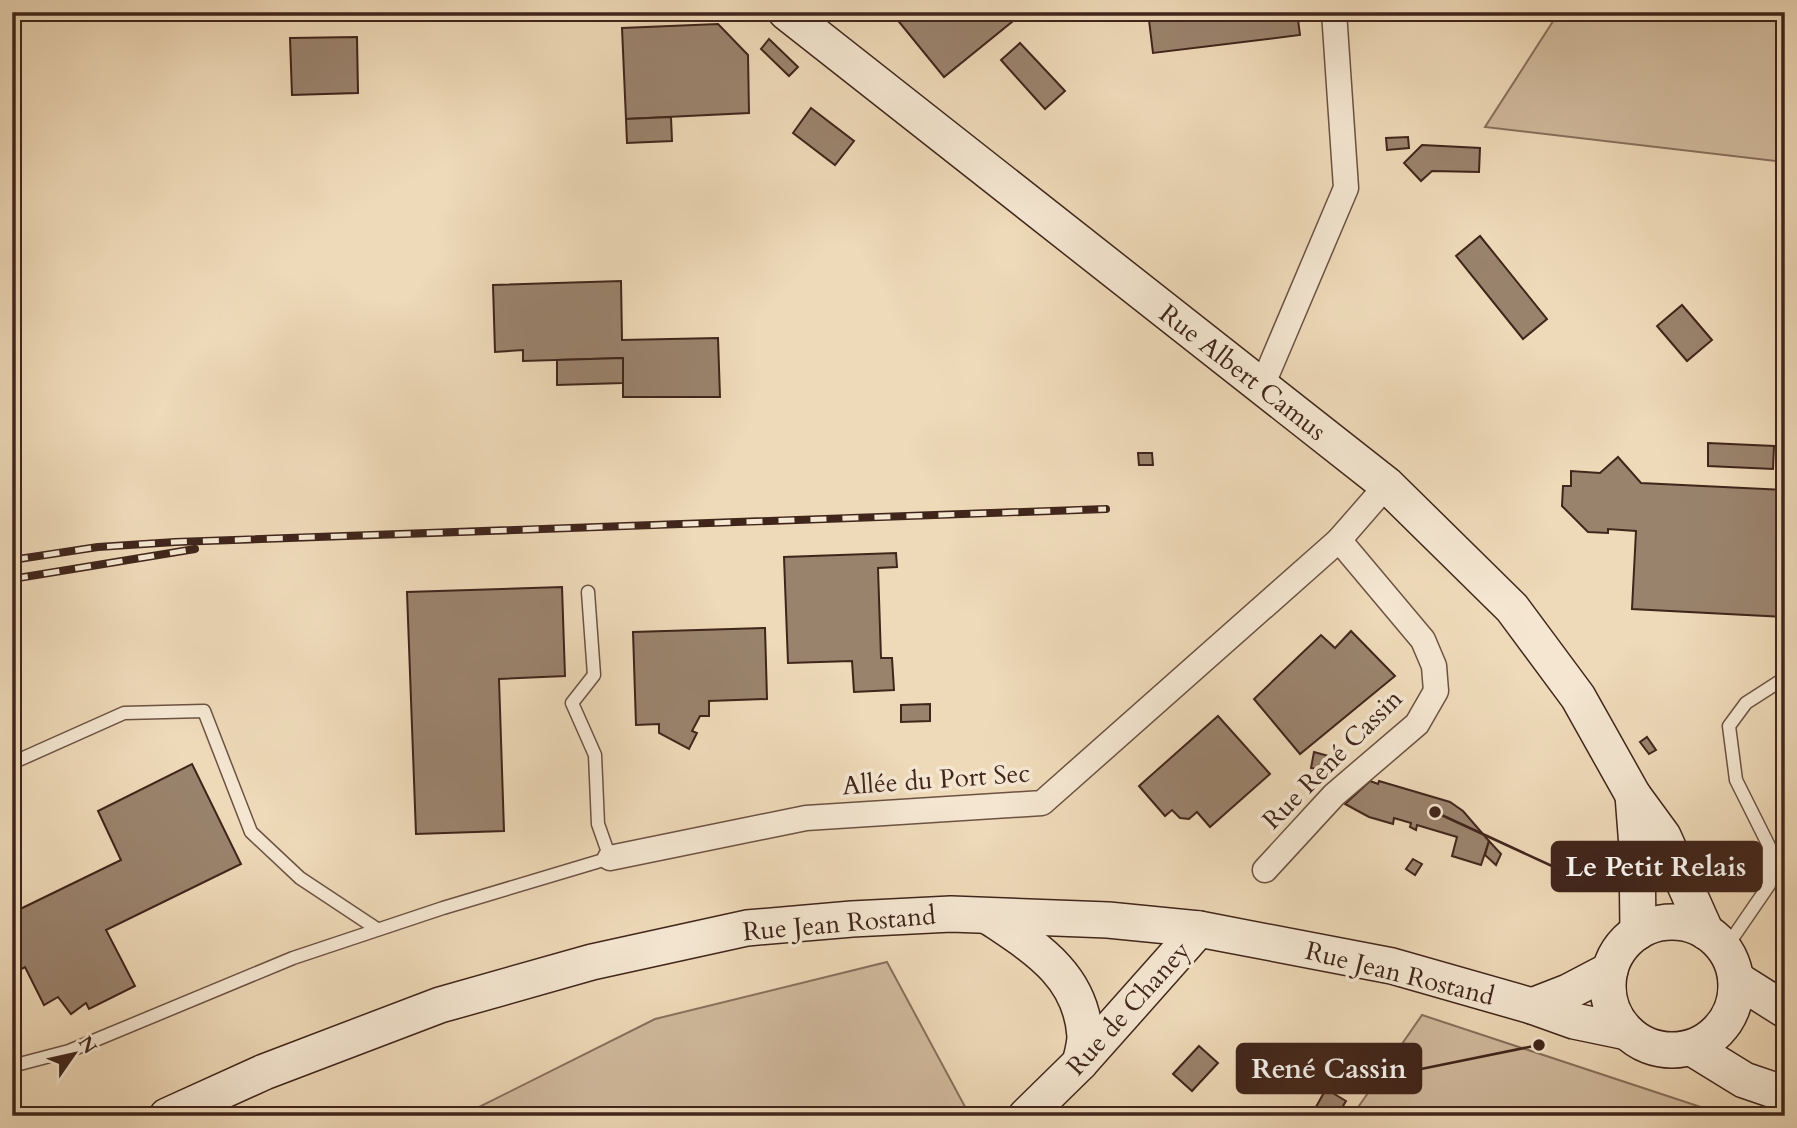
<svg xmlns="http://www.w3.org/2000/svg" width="1797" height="1128" font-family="Cardo,serif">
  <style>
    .green { fill: #d0ba9d; stroke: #88705c; stroke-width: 2 }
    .building { fill: #9a836d; stroke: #40251b; stroke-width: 2 }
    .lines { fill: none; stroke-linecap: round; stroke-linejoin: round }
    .lane-casing { stroke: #6c5242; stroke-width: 15 }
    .street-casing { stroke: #6c5242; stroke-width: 27 }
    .secondary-casing { stroke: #40251b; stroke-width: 38 }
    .lane { stroke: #f4e6d1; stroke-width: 12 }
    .street { stroke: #f4e6d1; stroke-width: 24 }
    .secondary { stroke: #f4e6d1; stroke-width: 35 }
    .rail-casing { stroke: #40251b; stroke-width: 8 }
    .rail { stroke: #f4e6d1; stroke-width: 5; stroke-dasharray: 16; stroke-linecap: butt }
    .labels { text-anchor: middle; stroke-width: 7; stroke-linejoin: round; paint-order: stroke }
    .street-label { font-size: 26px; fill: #40251b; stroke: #f4e6d1 }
    .leader { fill: none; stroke: #40251b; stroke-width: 2.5 }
    .callout-dot { fill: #40251b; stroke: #f4e6d1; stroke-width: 2.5 }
    .callout { fill: #40251b; stroke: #40251b; stroke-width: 2.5 }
    .callout-label { font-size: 28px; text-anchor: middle; font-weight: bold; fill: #fff }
  </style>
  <rect width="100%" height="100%" fill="#eed9b8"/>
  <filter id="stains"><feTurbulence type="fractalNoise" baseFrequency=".00286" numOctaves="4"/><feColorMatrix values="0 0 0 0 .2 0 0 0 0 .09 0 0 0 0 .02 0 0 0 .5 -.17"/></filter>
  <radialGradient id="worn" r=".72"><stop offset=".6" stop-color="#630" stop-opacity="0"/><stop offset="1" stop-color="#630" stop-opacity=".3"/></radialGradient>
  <g class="green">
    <path d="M1559,12H1785V162L1485,127Z"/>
    <path d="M887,962L970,1116H461L655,1019Z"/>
    <path d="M1422,1015L1728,1116H1352Z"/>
  </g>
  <g class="building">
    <path d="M891,12H1006L1013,21L944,77Z"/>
    <path d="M1148,12H1297L1300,35L1153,53Z"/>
    <path d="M718,24L748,55L749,113L626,119L622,28Z"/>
    <path d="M357,37L358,93L292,95L290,38Z"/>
    <path d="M769,39L798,67L789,76L761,49Z"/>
    <path d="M1020,43L1065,91L1045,109L1001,60Z"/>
    <path d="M811,108L854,141L835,165L793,133Z"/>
    <path d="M671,117L672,141L627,143L626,119Z"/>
    <path d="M1408,137L1409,148L1387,150L1386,138Z"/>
    <path d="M1422,145L1480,148L1479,172L1432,171L1421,181L1404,163Z"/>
    <path d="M1480,236L1547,319L1523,339L1456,256Z"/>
    <path d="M621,281L622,340L718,338L720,397H623V358L523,361V350L495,352L493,285Z"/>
    <path d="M1682,305L1712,340L1687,361L1657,326Z"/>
    <path d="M623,358V383L557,385V360Z"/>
    <path d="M1708,443L1774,446L1773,469L1708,466Z"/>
    <path d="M1138,453H1152L1153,465H1139Z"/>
    <path d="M1618,457L1641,483L1785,490V617L1632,609L1636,531L1608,529V533L1588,532L1562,506L1563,486H1571V471L1600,473Z"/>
    <path d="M896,553L897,567L878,568L881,658H892L894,690L854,692L852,661L788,663L784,557Z"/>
    <path d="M562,587L565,676L499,679L504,831L416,834L407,592Z"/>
    <path d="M765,628L767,699L709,701V716H700L692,731L697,733L689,749L659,733V724L636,725L633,632Z"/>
    <path d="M1351,631L1395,676L1300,754L1254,699L1321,635L1335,648Z"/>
    <path d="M930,704V721L901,722V705Z"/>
    <path d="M1218,716L1270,774L1210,827L1197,812L1189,819L1180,818L1172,810L1165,816L1139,786Z"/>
    <path d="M1647,737L1656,750L1649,754L1640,742Z"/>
    <path d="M1314,752L1332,757L1329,771L1311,768Z"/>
    <path d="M192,764L241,864L106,930L135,986L89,1009L86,1003L71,1014L58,997L44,1005L25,967L12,974V913L121,860L98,811Z"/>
    <path d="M1370,781L1378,784L1379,781L1450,802L1463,811L1489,841L1481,865L1452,856L1457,837L1417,825L1416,830L1410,827L1411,823L1394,818L1393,824L1369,817L1345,804Z"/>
    <path d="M1489,841L1501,854L1496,865L1485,855Z"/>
    <path d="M1413,859L1422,864L1415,875L1406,869Z"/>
    <path d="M1199,1046L1218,1063L1192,1091L1173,1074Z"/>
    <path d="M1326,1089L1346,1101L1337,1116H1331L1316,1107Z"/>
  </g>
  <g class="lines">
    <g class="lane-casing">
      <g id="lane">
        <path d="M12,763L124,713L204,711L251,832L300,878L377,929"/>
        <path d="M1725,949L1769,885V846L1736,780L1729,726L1746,703L1785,678"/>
        <path d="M12,1066L69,1051L293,958L443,908L610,858L598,824L595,755L572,703L594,675L588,592"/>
      </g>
    </g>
    <g class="street-casing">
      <g id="street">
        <path d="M1262,386L1346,188L1334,12"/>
        <path d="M610,858L806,818L1042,803L1339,540"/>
        <path d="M1265,870L1334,795L1417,724L1436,691L1434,666L1423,640L1339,540L1387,485"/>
      </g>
    </g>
    <g class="secondary-casing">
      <g id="secondary">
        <path d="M786,12L1387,485L1512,608L1578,697L1633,795L1663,836L1706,932"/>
        <path d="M1633,795L1637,847L1638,932"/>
        <path d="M988,916C1034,947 1081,974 1085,1036C1085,1045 1082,1055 1080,1063"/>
        <circle cx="1672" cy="986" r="64"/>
        <path d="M1736,979L1785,1010"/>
        <path d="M1532,1006L1568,992L1610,970"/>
        <path d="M1692,1048L1744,1080L1785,1094"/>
        <path d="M167,1116L264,1072L440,1005L592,962L747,928L852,919L951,914L1108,920L1199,929L1392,966L1532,1006L1574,1021L1627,1032"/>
        <path d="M1026,1116L1080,1063L1199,929"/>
      </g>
    </g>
    <use href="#lane" class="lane"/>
    <use href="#street" class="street"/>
    <use href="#secondary" class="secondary"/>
    <g class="rail-casing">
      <g id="rail">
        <path d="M12,560L98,547L175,542L1106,509"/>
        <path d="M12,579L195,549"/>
      </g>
    </g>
    <use href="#rail" class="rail"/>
  </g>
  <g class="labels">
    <g class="street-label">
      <text transform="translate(1243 372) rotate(38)" y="9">Rue Albert Camus</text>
      <text transform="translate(1332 759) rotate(-45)" y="9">Rue René Cassin</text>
      <text transform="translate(936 779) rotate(-4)" y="9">Allée du Port Sec</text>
      <text transform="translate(839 923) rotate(-5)" y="9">Rue Jean Rostand</text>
      <text transform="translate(1400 973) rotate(14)" y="9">Rue Jean Rostand</text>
      <text transform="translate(1128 1008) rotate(-48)" y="9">Rue de Chaney</text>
    </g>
  </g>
  <path class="leader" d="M1435 812L1552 866M1539 1045L1421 1069"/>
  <g class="callout-dot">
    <circle cx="1435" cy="812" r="7"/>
    <circle cx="1539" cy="1045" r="7"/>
  </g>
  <g class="callout">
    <rect x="1552" y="842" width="209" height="49" rx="7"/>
    <rect x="1237" y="1044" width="184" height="49" rx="7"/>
  </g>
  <g class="callout-label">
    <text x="1656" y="876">Le Petit Relais</text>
    <text x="1329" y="1078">René Cassin</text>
  </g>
  <rect width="1797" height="1128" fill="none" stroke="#eed9b8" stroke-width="42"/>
  <rect x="14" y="14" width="1769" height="1100" fill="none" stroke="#40251b" stroke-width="3.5"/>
  <rect x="21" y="21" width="1755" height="1086" fill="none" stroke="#40251b" stroke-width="2"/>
  <g transform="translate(74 1054) rotate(56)" stroke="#f4e6d1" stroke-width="5" paint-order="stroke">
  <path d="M0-5L12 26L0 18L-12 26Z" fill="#40251b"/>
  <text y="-10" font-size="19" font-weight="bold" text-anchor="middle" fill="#40251b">N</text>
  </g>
  <rect width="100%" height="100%" filter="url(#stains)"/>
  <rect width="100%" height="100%" fill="url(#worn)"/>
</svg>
